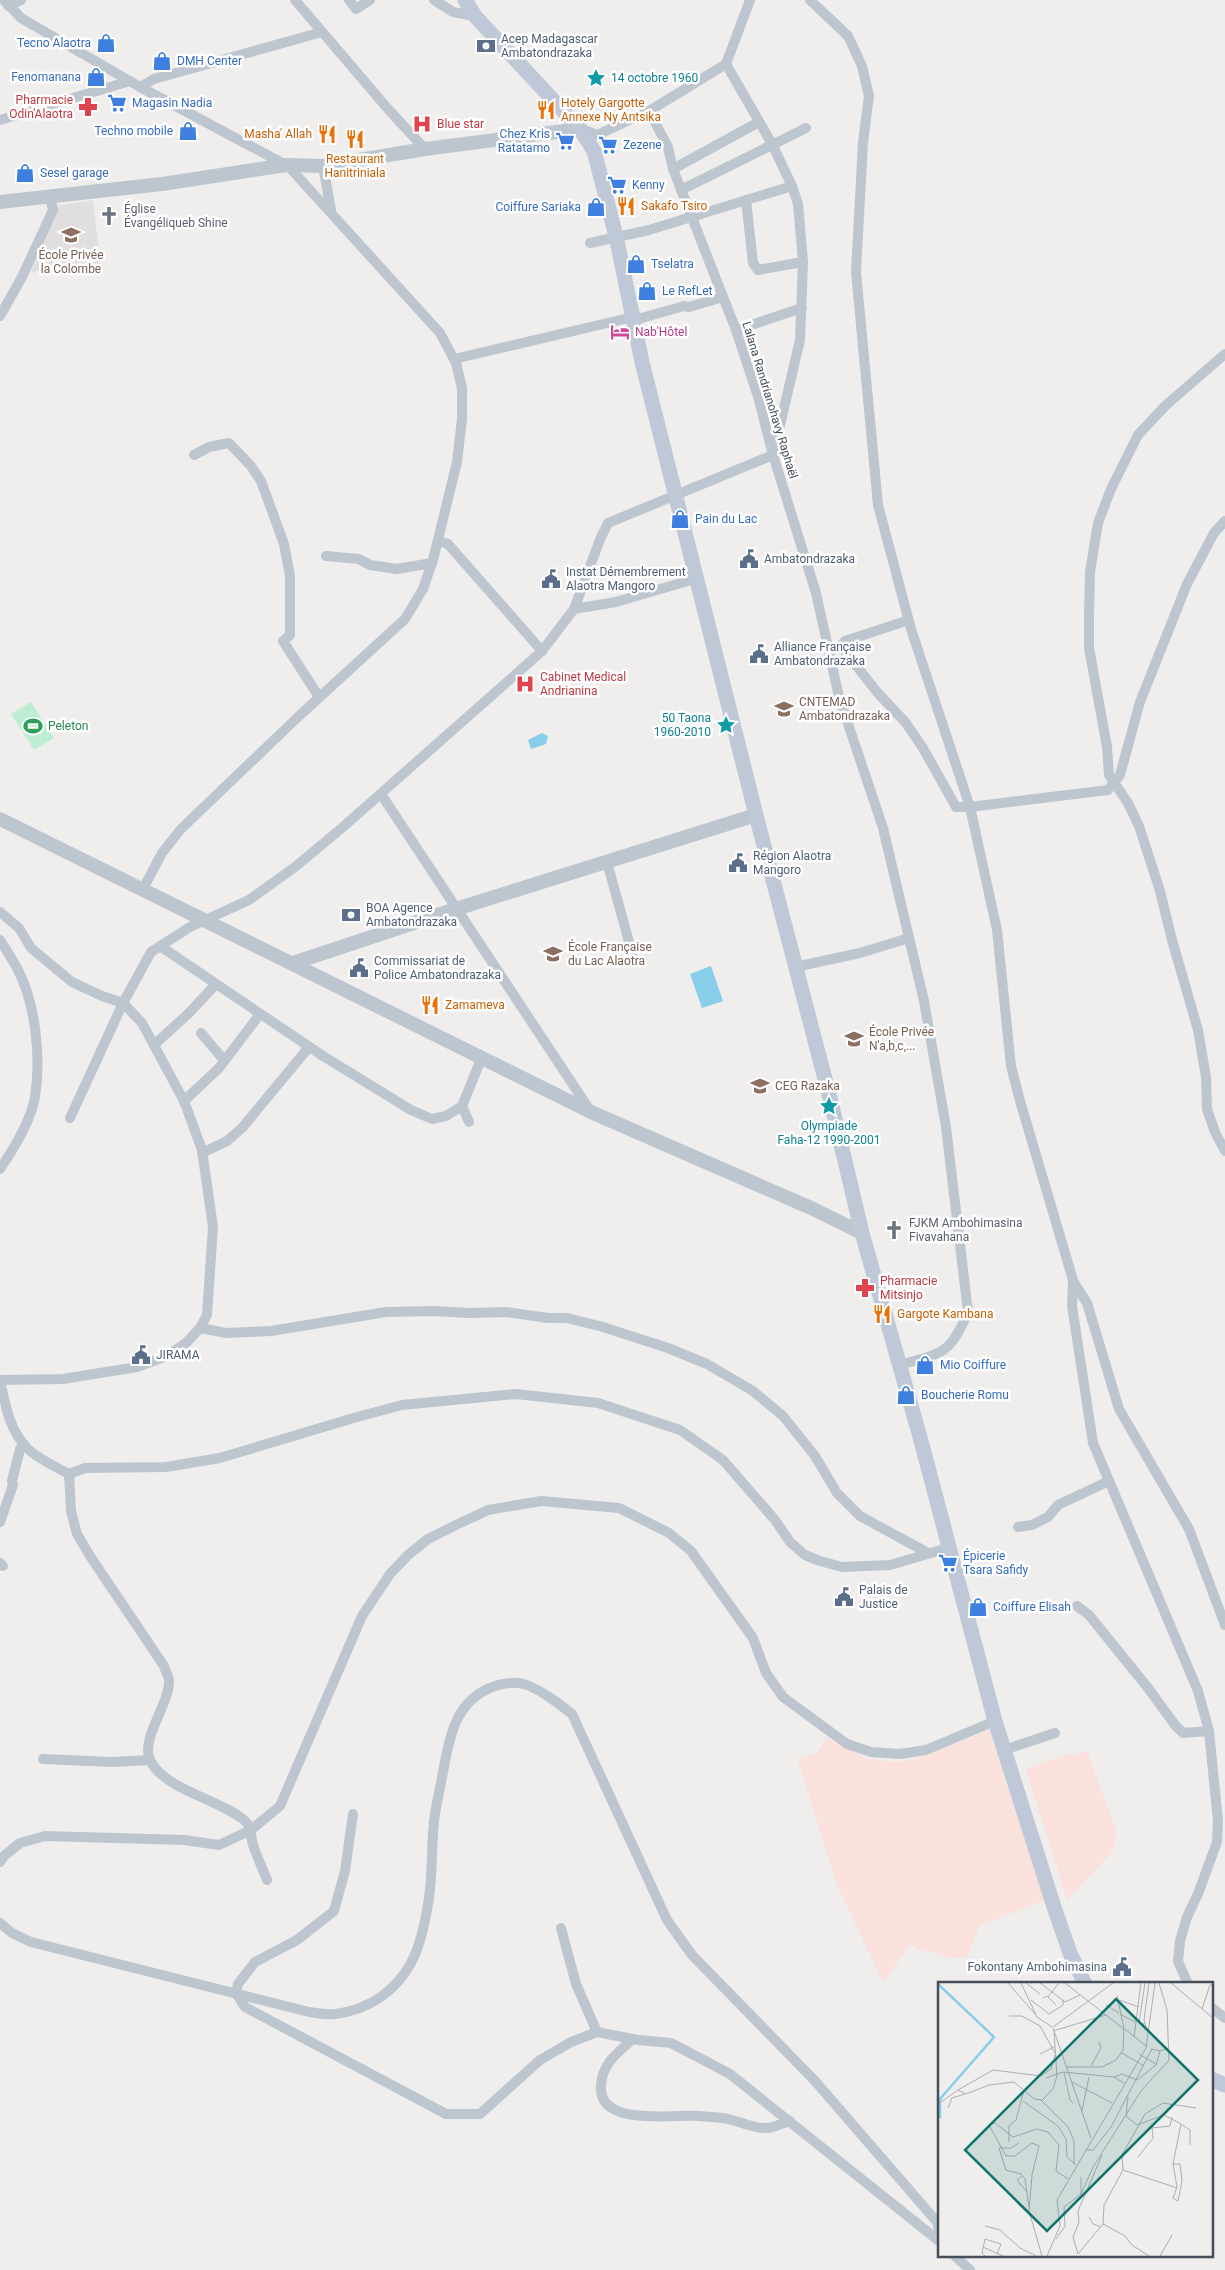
<svg xmlns="http://www.w3.org/2000/svg" width="1225" height="2270" font-family="Roboto,sans-serif">
  <style>
    .education { fill: #e1dedf }
    .medical { fill: #fae1dc }
    .green { fill: #bbeed3 }
    .water { fill: #88ceeb }
    .lines { fill: none; stroke-linecap: round; stroke-linejoin: round }
    .minor { stroke: #bdc6cf; stroke-width: 10 }
    .tertiary { stroke: #bdc6cf; stroke-width: 14 }
    .secondary { stroke: #bfc8d6; stroke-width: 15 }
    .labels { text-anchor: middle; stroke-width: 5; stroke-linejoin: round; paint-order: stroke }
    .service-label { font-size: 12px; fill: #4e5e75; stroke: #fff; text-anchor: start }
    .shop-label { font-size: 12px; fill: #366cbe; stroke: #fff; text-anchor: start }
    .culture-label { font-size: 12px; fill: #0d838f; stroke: #fff; text-anchor: start }
    .health-label { font-size: 12px; fill: #be3a42; stroke: #fff; text-anchor: start }
    .food-label { font-size: 12px; fill: #c56008; stroke: #fff; text-anchor: start }
    .worship-label { font-size: 12px; fill: #5b616d; stroke: #fff; text-anchor: start }
    .education-label { font-size: 12px; fill: #785e54; stroke: #fff; text-anchor: start }
    .hotel-label { font-size: 12px; fill: #b23c85; stroke: #fff; text-anchor: start }
    .street-label { font-size: 12px; fill: #454f5a; stroke: #fff }
    .leisure-label { font-size: 12px; fill: #27864d; stroke: #fff; text-anchor: start }
    .inset-river { fill: none; stroke: #88ceeb; stroke-width: 2.5 }
    .inset-road { fill: none; stroke: #acaeb2; stroke-width: 1 }
    .view { fill: #0f766e; fill-opacity: 0.15; stroke: #0f766e; stroke-width: 2.5 }
    .inset-edge { fill: none; stroke: #454f5a; stroke-width: 2.5 }
  </style>
  <rect width="100%" height="100%" fill="#f0eded"/>
  <path class="education" d="M93,200L100,265L31,272L57,206Z"/>
  <g class="medical">
    <path d="M989,1730L1044,1900L979,1926L967,1958L946,1957L931,1951H919L911,1944L883,1982L837,1885L797,1758L817,1753L826,1738L868,1759L896,1762L920,1758Z"/>
    <path d="M1087,1751L1117,1833L1112,1852L1067,1900L1026,1769L1070,1753L1072,1756Z"/>
  </g>
  <path class="green" d="M31,702L54,738L34,750L11,714Z"/>
  <g class="water">
    <path d="M542,733L548,736L546,744L531,749L528,740Z"/>
    <path d="M711,966L723,1001L702,1008L690,974Z"/>
  </g>
  <g class="lines">
    <g class="minor">
      <path d="M4,0L21,18L140,87L286,165"/>
      <path d="M295,0L388,109L425,149"/>
      <path d="M349,0L356,9L370,0"/>
      <path d="M434,0L453,12L475,16"/>
      <path d="M810,0L848,36L862,66L869,96L863,142L856,272L878,505L911,629L970,807L997,930L1011,1066L1020,1101L1073,1280L1072,1306L1093,1443L1198,1691L1209,1731L1218,1821L1217,1842L1198,1894L1187,1917L1180,1941L1178,1961L1188,1984"/>
      <path d="M8,6L21,0"/>
      <path d="M140,87L154,79L322,32"/>
      <path d="M649,111L668,147L673,169L736,330L759,400L773,455L816,593L839,697L883,828L924,1001L946,1127L968,1312C950,1355 942,1353 900,1365"/>
      <path d="M0,120L130,81"/>
      <path d="M581,129L597,135L649,111L726,64L750,0"/>
      <path d="M323,166L331,210"/>
      <path d="M673,169L759,122"/>
      <path d="M681,190L806,128"/>
      <path d="M746,200L753,263L758,270L803,262"/>
      <path d="M590,243L649,230L792,186"/>
      <path d="M0,316L22,277L53,210L50,197"/>
      <path d="M736,330L802,308"/>
      <path d="M1225,354L1165,406L1138,435L1111,489L1098,523L1090,572L1089,616V648L1107,747L1109,775L1128,803L1139,826L1160,891L1172,940L1198,1030L1206,1077L1207,1109L1215,1132L1225,1151"/>
      <path d="M454,359L633,317L638,319L684,306L689,307L723,297"/>
      <path d="M194,455L209,447L229,443L251,466L261,481L284,544L290,576V635L283,641L319,697"/>
      <path d="M438,541L448,544L542,651"/>
      <path d="M326,556L359,559L370,565L397,569L432,563"/>
      <path d="M574,609L601,537L608,523L773,455L800,340L803,262L798,204L792,186L772,144L726,64"/>
      <path d="M829,647L843,649L877,692L906,723L923,748L956,807H970L1108,790L1120,775L1140,702L1187,584L1214,533L1225,521"/>
      <path d="M839,648L845,641L909,620"/>
      <path d="M381,794L591,1112"/>
      <path d="M607,862L634,960"/>
      <path d="M143,889L162,853L181,829L299,716L405,619L423,589L433,560L457,462L462,419V388L456,363L440,333L290,168"/>
      <path d="M0,912L19,928L31,948L72,982L102,996L123,1003L142,1023L184,1101L202,1150L213,1227L207,1315L200,1328L186,1343L167,1356L137,1367L63,1379L0,1380"/>
      <path d="M0,940C6,950 13,960 18,970C36,1005 41,1058 35,1097C31,1120 13,1150 0,1169"/>
      <path d="M160,946L323,1056L411,1110L432,1119L446,1116L462,1106"/>
      <path d="M795,967L860,953L909,938"/>
      <path d="M201,1033L224,1060"/>
      <path d="M155,1044L189,1013L216,984"/>
      <path d="M184,1101L219,1068L260,1014"/>
      <path d="M70,1118L123,1003L151,952L190,927L249,900L295,867L343,827L542,651L574,609L616,602L698,578"/>
      <path d="M469,1122L462,1106L482,1057"/>
      <path d="M202,1153L227,1141L242,1128L309,1047"/>
      <path d="M1073,1281L1087,1303L1119,1409L1189,1529L1225,1625"/>
      <path d="M200,1328L226,1333L271,1331L386,1312L434,1311L468,1313L506,1312L548,1318H567L603,1327L668,1348L707,1364L753,1391L783,1416L815,1456L837,1493L860,1516L928,1553"/>
      <path d="M0,1380C5,1403 9,1430 27,1448C38,1459 56,1467 69,1474"/>
      <path d="M69,1474L85,1468L166,1467L220,1458L357,1417L402,1405L516,1394L598,1403L680,1430L723,1460L775,1520L790,1542L805,1555L820,1561L842,1567L890,1565L948,1548"/>
      <path d="M69,1474L71,1511L77,1534L90,1556L164,1666C165,1670 168,1675 169,1680C170,1704 140,1739 150,1760C164,1790 220,1799 245,1821C253,1828 250,1836 253,1845C257,1857 263,1869 267,1880"/>
      <path d="M0,1522L13,1485L12,1481L20,1449L24,1444"/>
      <path d="M1018,1527L1032,1525L1048,1517L1058,1505L1109,1481"/>
      <path d="M0,1563L3,1566"/>
      <path d="M1077,1606L1089,1615L1148,1688L1175,1725L1183,1733L1209,1731"/>
      <path d="M1004,1750L1055,1733"/>
      <path d="M43,1759L112,1762L150,1760"/>
      <path d="M353,1814L345,1871L334,1911L297,1940L255,1962L238,1984L236,1993L245,2007L446,2114H480L540,2060L571,2042L597,2032L638,2040L671,2043L730,2074L939,2241"/>
      <path d="M0,1862L4,1856L20,1843L45,1836L184,1840L219,1845L251,1830L280,1806L362,1616L390,1574L408,1555L428,1539L456,1525L488,1510L541,1501L619,1508L669,1533L691,1551L753,1638L766,1673L783,1697L847,1744L871,1752L900,1754L926,1750L995,1721"/>
      <path d="M0,1923L12,1933L31,1942L309,2012C317,2013 327,2015 335,2014C368,2010 395,1992 411,1963C420,1946 425,1923 428,1904C433,1877 431,1849 434,1821C436,1805 440,1789 443,1772C449,1739 455,1702 490,1688C501,1683 516,1681 527,1685C544,1692 558,1703 572,1714L667,1920L692,1955L815,2081L937,2222L939,2230"/>
      <path d="M561,1928L576,1984L597,2032"/>
      <path d="M1211,2007L1225,2018"/>
      <path d="M633,2039C617,2053 601,2065 601,2087C599,2127 674,2114 700,2116C708,2117 716,2117 723,2118C738,2120 752,2129 768,2128C775,2127 783,2123 790,2121"/>
      <path d="M955,2256L970,2270"/>
    </g>
    <g class="tertiary">
      <path d="M291,165L323,166L425,149L580,129"/>
      <path d="M0,202L162,184L286,165"/>
      <path d="M0,819L591,1112L811,1208L862,1233"/>
      <path d="M293,963L459,908L756,815"/>
    </g>
    <g class="secondary">
      <path d="M465,0L475,16L580,129L594,151L616,236L642,362L756,815L831,1102L862,1233L920,1437L995,1721L1054,1907L1070,1953L1085,1984"/>
      <path d="M1211,2079L1225,2085"/>
    </g>
  </g>
  <defs>
    <g id="shop-bare" transform="scale(1.5)"><path d="M-5-2.5h2.3a2.7 3.5 0 0 1 5.4 0H5L5.5 6h-11ZM-1.5-2.5h3a1.5 2.3 0 0 0-3 0Z" fill="#3f7fe0" stroke="#fff" stroke-width="2.5" paint-order="stroke"/></g>
    <g id="bank-bare" transform="scale(1.5)"><path d="M-6-4H6V4H-6ZM0-2.3a2.3 2.3 0 1 0 0 4.6a2.3 2.3 0 1 0 0-4.6Z" fill="#5c6f8a" stroke="#fff" stroke-width="2.5" paint-order="stroke"/></g>
    <g id="sight-bare" transform="scale(1.5)"><path d="M0-6L1.8-2.2L6-1.7L2.9 1.2L3.7 5.4L0 3.3L-3.7 5.4L-2.9 1.2L-6-1.7L-1.8-2.2Z" fill="#0f9aa8" stroke="#fff" stroke-width="2.5" paint-order="stroke"/></g>
    <g id="supermarket-bare" transform="scale(1.5)"><path d="M-6-5.5h2.5l.6 2H6L4.5 2H-2.5L-4.4-4H-6ZM-1.5 3.2a1.3 1.3 0 1 0 .1 0ZM3 3.2a1.3 1.3 0 1 0 .1 0Z" fill="#3f7fe0" stroke="#fff" stroke-width="2.5" paint-order="stroke"/></g>
    <g id="pharmacy-bare" transform="scale(1.5)"><path d="M-2-6h4v4h4v4h-4v4h-4v-4h-4v-4h4Z" fill="#e0444e" stroke="#fff" stroke-width="2.5" paint-order="stroke"/></g>
    <g id="restaurant-bare" transform="scale(1.5)"><path d="M-5-6h1v4h1v-4h1v4h1v-4h1v5L-1.5 .5V6h-2V.5L-5-1ZM5-6V6H3V1.5H1.5Q1.5-4 5-6Z" fill="#e8710a" stroke="#fff" stroke-width="2.5" paint-order="stroke"/></g>
    <g id="hospital-bare" transform="scale(1.5)"><path d="M-5-5h3v3.5h4V-5h3V5h-3V1.5h-4V5h-3Z" fill="#e0444e" stroke="#fff" stroke-width="2.5" paint-order="stroke"/></g>
    <g id="church-bare" transform="scale(1.5)"><path d="M-1.2-6h2.4v3.5h3.3v2.4h-3.3V6h-2.4V-.1h-3.3v-2.4h3.3Z" fill="#6b7280" stroke="#fff" stroke-width="2.5" paint-order="stroke"/></g>
    <g id="school-bare" transform="scale(1.5)"><path d="M0-5L7-2L0 1L-7-2ZM-4 1L0 2.5L4 1V4Q0 6-4 4Z" fill="#8d6e63" stroke="#fff" stroke-width="2.5" paint-order="stroke"/></g>
    <g id="hotel-bare" transform="scale(1.5)"><path d="M-6-4.5h1.5V1H6V5H4.5V3h-9V5H-6ZM-4 0a1.8 1.8 0 1 1 3.6 0ZM.5 0V-2.5h3Q6-2.5 6 0Z" fill="#d1479c" stroke="#fff" stroke-width="2.5" paint-order="stroke"/></g>
    <g id="civic-bare" transform="scale(1.5)"><path d="M-.6-6.5H3V-4.5H.6V-3L4-1V1h2V6H-6V1h2V-1L-.6-3ZM-1.2 2.5V6h2.4V2.5Z" fill="#5c6f8a" stroke="#fff" stroke-width="2.5" paint-order="stroke"/></g>
    <g id="stadium-bare" transform="scale(1.5)"><path d="M0-5a6.5 5 0 1 0 0 10a6.5 5 0 1 0 0-10ZM-3.5-1.8h7v3.6h-7Z" fill="#2e9e5b" stroke="#fff" stroke-width="2.5" paint-order="stroke"/></g>
  </defs>
  <g fill-rule="evenodd">
    <use href="#shop-bare" x="106" y="43"/>
    <use href="#bank-bare" x="486" y="46"/>
    <use href="#shop-bare" x="162" y="61"/>
    <use href="#shop-bare" x="96" y="77"/>
    <use href="#sight-bare" x="596" y="78"/>
    <use href="#supermarket-bare" x="117" y="103"/>
    <use href="#pharmacy-bare" x="88" y="107"/>
    <use href="#restaurant-bare" x="546" y="110"/>
    <use href="#hospital-bare" x="422" y="124"/>
    <use href="#shop-bare" x="188" y="131"/>
    <use href="#restaurant-bare" x="327" y="134"/>
    <use href="#restaurant-bare" x="355" y="139"/>
    <use href="#supermarket-bare" x="565" y="141"/>
    <use href="#supermarket-bare" x="608" y="145"/>
    <use href="#shop-bare" x="25" y="173"/>
    <use href="#supermarket-bare" x="617" y="185"/>
    <use href="#restaurant-bare" x="626" y="206"/>
    <use href="#shop-bare" x="596" y="207"/>
    <use href="#church-bare" x="109" y="216"/>
    <use href="#school-bare" x="71" y="235"/>
    <use href="#shop-bare" x="636" y="264"/>
    <use href="#shop-bare" x="647" y="291"/>
    <use href="#hotel-bare" x="620" y="332"/>
    <use href="#shop-bare" x="680" y="519"/>
    <use href="#civic-bare" x="749" y="559"/>
    <use href="#civic-bare" x="551" y="579"/>
    <use href="#civic-bare" x="759" y="654"/>
    <use href="#hospital-bare" x="525" y="684"/>
    <use href="#school-bare" x="784" y="709"/>
    <use href="#sight-bare" x="726" y="725"/>
    <use href="#stadium-bare" x="33" y="726"/>
    <use href="#civic-bare" x="738" y="863"/>
    <use href="#bank-bare" x="351" y="915"/>
    <use href="#school-bare" x="553" y="954"/>
    <use href="#civic-bare" x="359" y="968"/>
    <use href="#restaurant-bare" x="430" y="1005"/>
    <use href="#school-bare" x="854" y="1039"/>
    <use href="#school-bare" x="760" y="1086"/>
    <use href="#sight-bare" x="829" y="1106"/>
    <use href="#church-bare" x="894" y="1230"/>
    <use href="#pharmacy-bare" x="865" y="1288"/>
    <use href="#restaurant-bare" x="882" y="1314"/>
    <use href="#civic-bare" x="141" y="1355"/>
    <use href="#shop-bare" x="925" y="1365"/>
    <use href="#shop-bare" x="906" y="1395"/>
    <use href="#supermarket-bare" x="948" y="1563"/>
    <use href="#civic-bare" x="844" y="1597"/>
    <use href="#shop-bare" x="978" y="1607"/>
    <use href="#civic-bare" x="1122" y="1967"/>
  </g>
  <g class="labels">
    <g class="service-label">
      <text x="501" y="43">Acep Madagascar<tspan x="501" dy="14">Ambatondrazaka</tspan></text>
      <text x="764" y="563">Ambatondrazaka</text>
      <text x="566" y="576">Instat Démembrement<tspan x="566" dy="14">Alaotra Mangoro</tspan></text>
      <text x="774" y="651">Alliance Française<tspan x="774" dy="14">Ambatondrazaka</tspan></text>
      <text x="753" y="860">Région Alaotra<tspan x="753" dy="14">Mangoro</tspan></text>
      <text x="366" y="912">BOA Agence<tspan x="366" dy="14">Ambatondrazaka</tspan></text>
      <text x="374" y="965">Commissariat de<tspan x="374" dy="14">Police Ambatondrazaka</tspan></text>
      <text x="156" y="1359">JIRAMA</text>
      <text x="859" y="1594">Palais de<tspan x="859" dy="14">Justice</tspan></text>
      <text x="1107" y="1971" text-anchor="end">Fokontany Ambohimasina</text>
    </g>
    <g class="shop-label">
      <text x="91" y="47" text-anchor="end">Tecno Alaotra</text>
      <text x="177" y="65">DMH Center</text>
      <text x="81" y="81" text-anchor="end">Fenomanana</text>
      <text x="132" y="107">Magasin Nadia</text>
      <text x="173" y="135" text-anchor="end">Techno mobile</text>
      <text x="550" y="138" text-anchor="end">Chez Kris<tspan x="550" dy="14">Ratatamo</tspan></text>
      <text x="623" y="149">Zezene</text>
      <text x="40" y="177">Sesel garage</text>
      <text x="632" y="189">Kenny</text>
      <text x="581" y="211" text-anchor="end">Coiffure Sariaka</text>
      <text x="651" y="268">Tselatra</text>
      <text x="662" y="295">Le RefLet</text>
      <text x="695" y="523">Pain du Lac</text>
      <text x="940" y="1369">Mio Coiffure</text>
      <text x="921" y="1399">Boucherie Romu</text>
      <text x="963" y="1560">Épicerie<tspan x="963" dy="14">Tsara Safidy</tspan></text>
      <text x="993" y="1611">Coiffure Elisah</text>
    </g>
    <g class="culture-label">
      <text x="611" y="82">14 octobre 1960</text>
      <text x="711" y="722" text-anchor="end">50 Taona<tspan x="711" dy="14">1960-2010</tspan></text>
      <text x="829" y="1130" text-anchor="middle">Olympiade<tspan x="829" dy="14">Faha-12 1990-2001</tspan></text>
    </g>
    <g class="health-label">
      <text x="73" y="104" text-anchor="end">Pharmacie<tspan x="73" dy="14">Odin'Alaotra</tspan></text>
      <text x="437" y="128">Blue star</text>
      <text x="540" y="681">Cabinet Medical<tspan x="540" dy="14">Andrianina</tspan></text>
      <text x="880" y="1285">Pharmacie<tspan x="880" dy="14">Mitsinjo</tspan></text>
    </g>
    <g class="food-label">
      <text x="561" y="107">Hotely Gargotte<tspan x="561" dy="14">Annexe Ny Antsika</tspan></text>
      <text x="312" y="138" text-anchor="end">Masha' Allah</text>
      <text x="355" y="163" text-anchor="middle">Restaurant<tspan x="355" dy="14">Hanitriniala</tspan></text>
      <text x="641" y="210">Sakafo Tsiro</text>
      <text x="445" y="1009">Zamameva</text>
      <text x="897" y="1318">Gargote Kambana</text>
    </g>
    <g class="worship-label">
      <text x="124" y="213">Église<tspan x="124" dy="14">Évangéliqueb Shine</tspan></text>
      <text x="909" y="1227">FJKM Ambohimasina<tspan x="909" dy="14">Fivavahana</tspan></text>
    </g>
    <g class="education-label">
      <text x="71" y="259" text-anchor="middle">École Privée<tspan x="71" dy="14">la Colombe</tspan></text>
      <text x="799" y="706">CNTEMAD<tspan x="799" dy="14">Ambatondrazaka</tspan></text>
      <text x="568" y="951">École Française<tspan x="568" dy="14">du Lac Alaotra</tspan></text>
      <text x="869" y="1036">École Privée<tspan x="869" dy="14">N'a,b,c,...</tspan></text>
      <text x="775" y="1090">CEG Razaka</text>
    </g>
    <g class="hotel-label">
      <text x="635" y="336">Nab'Hôtel</text>
    </g>
    <g class="street-label">
      <text transform="translate(770 400) rotate(73)" y="4">Lalana Randrianohavy Raphaël</text>
    </g>
    <g class="leisure-label">
      <text x="48" y="730">Peleton</text>
    </g>
  </g>
  <g transform="translate(938 1982)">
    <rect width="275" height="275" fill="#f0eded"/>
    <path class="inset-river" d="M0,2L56,55L2,117V136"/>
    <path class="inset-road" d="M70,1L97,32M83,1L99,35L114,45M88,1L102,12M102,1L127,20L142,13M127,1L186,47M233,1L275,36M179,14L186,46M110,15L121,1M105,16L109,14L118,23M178,17L201,25M93,18L111,32L125,23V18M168,23L181,31M264,27L272,3H275M182,32L197,40M71,34H84L102,44L117,71M206,42L201,41L207,1M115,45L175,1M115,46L153,156M187,47L208,64M115,49L168,33M209,49L206,38L211,1M116,51L119,94L115,107L104,118L96,117L76,100L51,103L28,112L20,108L55,88L103,94L113,87L117,73M196,55L203,1M213,67L222,69L231,66M184,71L206,84M102,72L116,65M201,72L218,82M153,84L163,66L161,60M128,85H164L178,78L185,68L186,47M126,90L132,118L135,121M176,95L184,92L199,98L218,83L222,69M108,96L125,90L176,95L186,101M134,100L174,121M190,115L188,134L199,143L226,133L243,142L235,182L239,205L235,216L240,219L244,199L242,182H235M103,118L130,145L136,159V182M85,119L120,144L128,157L129,175L138,183M0,122L20,108M10,126L14,116L27,112M144,129L151,95M243,142L252,148V163M71,160V144L78,138L86,108M81,161L73,166H61L68,188L83,192L87,197L91,225M149,168H155L173,145L214,67M164,173L140,229L141,240L135,255L140,272L165,242L166,223L185,188L184,173L207,132L225,121L258,126M200,175L215,156L214,146L232,144L234,135M185,188L239,206M84,194L79,198L89,210M143,195V212M151,235L155,242L163,245M165,242L187,254L194,263L211,274M47,244L62,248L82,266L98,274M118,257L127,244L126,225L143,212L155,185L203,109L231,78L229,28L221,1M45,265L65,274M47,274L44,271L47,257L63,262L59,272M104,274L91,229L94,193L101,164L94,161L77,174H68L51,143L57,141L75,155L99,147L110,150L121,163L118,189L130,197M109,274L122,244L119,218L208,66L217,1M222,274L234,253"/>
    <path class="view" d="M178,17L260,98L109,249L27,168Z"/>
    <rect width="275" height="275" class="inset-edge"/>
  </g>
</svg>
